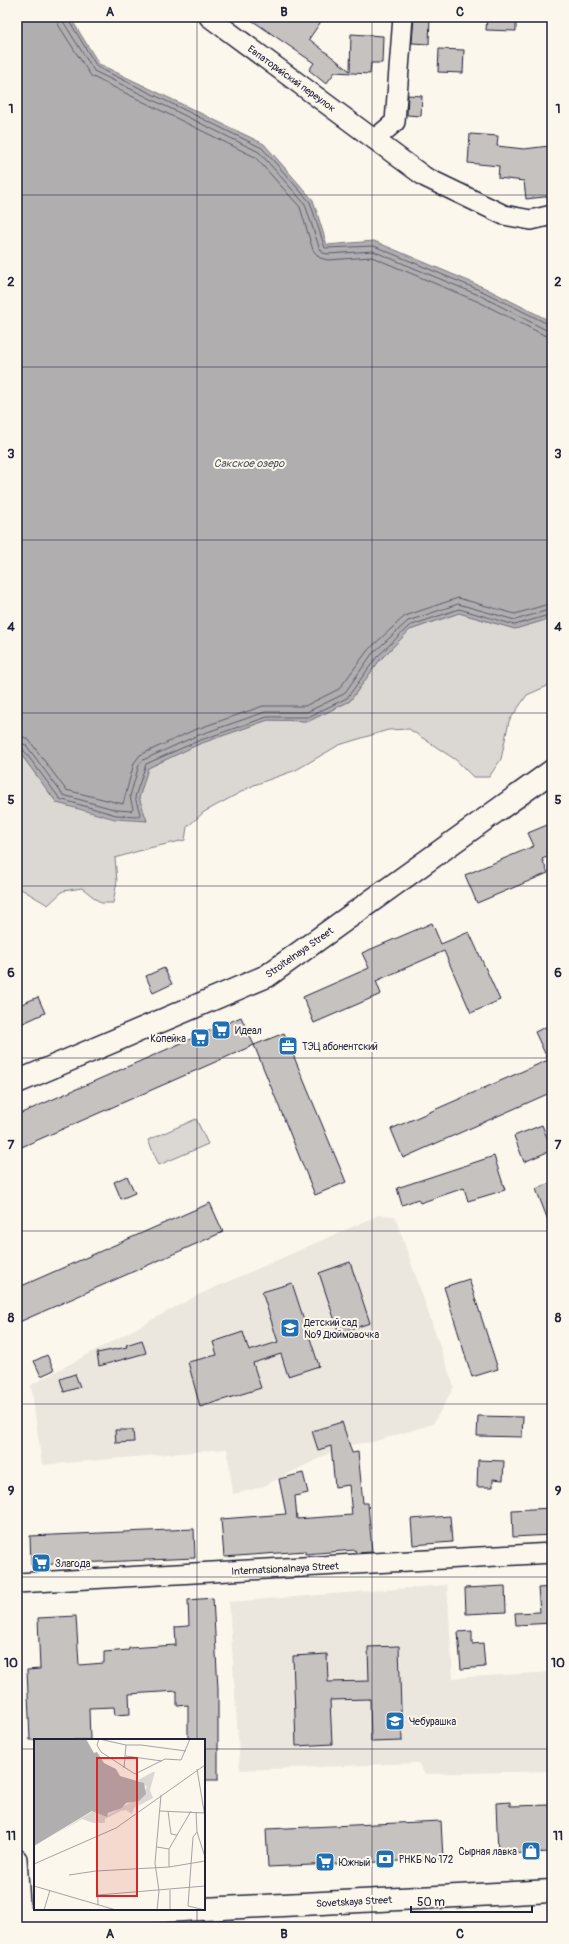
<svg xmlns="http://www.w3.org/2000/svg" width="569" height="1944" font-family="Pangolin,sans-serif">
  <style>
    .built { fill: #ebe7df }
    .green { fill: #dbd8d3; stroke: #7e7d87 }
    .water { fill: #b1aeb0; stroke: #787681 }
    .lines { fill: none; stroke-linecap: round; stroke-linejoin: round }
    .shore { stroke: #5b5a6a; stroke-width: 1 }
    .building { fill: #c6c2c0; stroke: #22223b }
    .minor-casing { stroke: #22223b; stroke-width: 22 }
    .tertiary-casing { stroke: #22223b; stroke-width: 25 }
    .minor { stroke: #fbf7ec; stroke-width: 19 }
    .tertiary { stroke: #fbf7ec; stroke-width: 22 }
    .grid { fill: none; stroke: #22223b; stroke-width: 1; stroke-opacity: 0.55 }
    .labels { text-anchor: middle; stroke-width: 4; stroke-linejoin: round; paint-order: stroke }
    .street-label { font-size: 10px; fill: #22223b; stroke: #fbf7ec }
    .poi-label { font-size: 10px; fill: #22223b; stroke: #fbf7ec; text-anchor: start }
    .water-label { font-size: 11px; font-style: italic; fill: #545364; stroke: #fbf7ec }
    .inset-road { fill: none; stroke: #a4a2a5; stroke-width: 1 }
    .view { fill: #d62828; fill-opacity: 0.15; stroke: #d62828; stroke-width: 2 }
    .inset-edge { fill: none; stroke: #22223b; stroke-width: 2 }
    .neatline { fill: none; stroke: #22223b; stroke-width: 1.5 }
    .grid-label { font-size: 13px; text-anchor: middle; font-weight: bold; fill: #22223b }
  </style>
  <rect width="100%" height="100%" fill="#fbf7ec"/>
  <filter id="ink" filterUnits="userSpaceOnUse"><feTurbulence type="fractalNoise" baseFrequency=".025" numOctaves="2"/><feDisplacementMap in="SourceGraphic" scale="8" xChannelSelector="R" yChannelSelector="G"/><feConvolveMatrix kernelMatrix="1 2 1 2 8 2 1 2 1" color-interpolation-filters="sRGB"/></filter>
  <g filter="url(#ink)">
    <g class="built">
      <path d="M379,1215L395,1216L454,1387L433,1424L373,1442L355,1444L330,1453L262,1487L233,1494L227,1449L42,1465L31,1385L198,1295Z"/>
      <path d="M447,1585L453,1678L552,1672V1771L425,1774L418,1763L240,1770L229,1602Z"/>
    </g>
    <g class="green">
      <path d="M459,613L515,629L552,618V684L527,695L509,721L501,759L489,777H473L456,760L409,729L388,730L339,745L296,770L254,785L204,812L187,827L185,840L149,848L115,858L117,881L113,903H101L82,888L63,891L48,905L21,889H17V749L57,803L147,821L139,798L148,768L199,744L268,720L309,721L350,701L379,661L410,630Z"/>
      <path d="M196,1119L208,1144L159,1165L148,1140Z"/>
    </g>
    <path class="water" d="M17,17H70L99,64L264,144L313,200L327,245L374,241L485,288L552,322V618L515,629L459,613L410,630L379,661L350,701L309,721L268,720L199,744L148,768L139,798L147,821L115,819L57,803L17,749Z"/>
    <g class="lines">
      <g class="shore">
        <path d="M56,17L59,26L91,76L255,157L300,207L313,250L320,258L328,260L372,257L479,302L544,335L552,337"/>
        <path d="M62,17L64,23L94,71L259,152L305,204L319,247L323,253L328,254L373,251L481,296L546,330L552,331"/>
        <path d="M67,17L97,67L262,148L310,202L325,248L374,246L484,292L552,326"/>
        <path d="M17,736L24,737L29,740L66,790L123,804L134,763L140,755L194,730L263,706H305L339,689L368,650L405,616L458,598L515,614L552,603"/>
        <path d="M17,742L26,745L63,795L117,810L131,811L133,809L130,796L139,765L143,760L196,736L265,712H307L344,694L372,654L408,621L458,604L515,620L552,609"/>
        <path d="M17,747L22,748L60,799L116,815L139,816L140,814L135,797L146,764L198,741L267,717H308L347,698L376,658L409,626L459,609L515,625L552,614"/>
      </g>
    </g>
    <g class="building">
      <path d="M247,17H324L309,39L350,71L351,34L383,36L382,63H371L370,74L335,72L326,84L309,70L314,63Z"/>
      <path d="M414,17H430L429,44L412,43Z"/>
      <path d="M487,17H516V31L486,30Z"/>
      <path d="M439,49L464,50L463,73L438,72Z"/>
      <path d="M408,95L422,96L421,116L407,115Z"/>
      <path d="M470,134L498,136L497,146L524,149L549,146L552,174V196L526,199L524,181L498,178L499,166L468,163Z"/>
      <path d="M552,823V855L542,859L548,873L477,903L465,875L534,846L528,833Z"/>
      <path d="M432,923L441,944L469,932L500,1000L471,1013L444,951L376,981L381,994L314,1023L303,997L369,968L362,953Z"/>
      <path d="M164,968L172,984L153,993L146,976Z"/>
      <path d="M38,997L45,1013L17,1026V1006Z"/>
      <path d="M241,1017L254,1045L17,1149V1115Z"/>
      <path d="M552,1024V1092L403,1158L391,1129L548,1060L535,1032Z"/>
      <path d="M284,1033L346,1182L315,1195L254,1045Z"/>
      <path d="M542,1125L552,1150L524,1162L514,1136Z"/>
      <path d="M494,1156L505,1190L468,1201L464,1188L420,1203L418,1199L402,1205L397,1188Z"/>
      <path d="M127,1176L135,1193L121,1199L114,1182Z"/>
      <path d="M552,1182V1228H551L536,1189Z"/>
      <path d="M210,1203L223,1232L17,1323V1288Z"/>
      <path d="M350,1262L370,1323L339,1333L319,1273Z"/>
      <path d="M469,1279L498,1369L472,1377L444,1287Z"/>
      <path d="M292,1283L319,1366L288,1376L281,1354L253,1363L261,1388L200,1407L188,1362L217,1355L213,1342L243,1332L249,1351L278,1342L262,1292Z"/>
      <path d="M142,1340L146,1353L99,1366L97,1353L127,1347L126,1345Z"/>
      <path d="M47,1355L54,1370L41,1376L34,1361Z"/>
      <path d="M75,1374L80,1387L64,1392L60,1379Z"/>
      <path d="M478,1416L523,1417L522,1437L477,1436Z"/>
      <path d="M342,1422L352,1453L358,1452L363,1503H368L372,1552L356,1553L355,1550L305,1554V1551L224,1557L221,1519L286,1514L279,1479L303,1473L308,1493L295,1496L297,1519L352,1515L349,1485L335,1487L331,1446L318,1450L312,1431Z"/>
      <path d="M115,1430H133L134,1442L116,1443Z"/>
      <path d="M478,1460L504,1461L503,1480L493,1479V1487H477Z"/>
      <path d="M552,1508V1535L513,1537L512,1510Z"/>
      <path d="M450,1516L452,1542L413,1545L411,1519Z"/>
      <path d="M194,1529L195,1558L31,1565L30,1536Z"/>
      <path d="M505,1586L506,1612L466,1614L465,1588Z"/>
      <path d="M552,1587V1623L516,1625L515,1613L540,1612L538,1588Z"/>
      <path d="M213,1598L218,1689V1780H204V1740H188V1705L177,1706V1691L129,1694L130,1714L115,1715L114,1707L89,1708L90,1740H30L27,1670L40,1669L38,1618L76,1616L79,1665L104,1663V1652L129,1650V1648L176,1645L175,1627L189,1626L188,1600Z"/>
      <path d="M472,1631V1644L483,1643L485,1667L461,1669L458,1632Z"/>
      <path d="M399,1646L402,1741L371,1742L370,1699L330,1700L332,1744L296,1746L293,1656L327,1654L328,1682L369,1681L368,1647Z"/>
      <path d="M510,1802V1806L552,1805V1852L498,1854L496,1803Z"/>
      <path d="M441,1821L443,1859L268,1867L266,1829Z"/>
    </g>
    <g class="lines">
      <g class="minor-casing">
        <g id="minor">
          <path d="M209,17L425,177L504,215L531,220L552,215"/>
          <path d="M375,139L395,122L403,17"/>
          <path d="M17,1583L552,1553"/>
          <path d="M17,1859L21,1919"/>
        </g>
      </g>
      <g class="tertiary-casing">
        <g id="tertiary">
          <path d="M17,1082L267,976L552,771"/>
          <path d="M204,1909L552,1891"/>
          <path d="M21,1927V1919L200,1909"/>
        </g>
      </g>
      <use href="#minor" class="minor"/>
      <use href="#tertiary" class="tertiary"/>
    </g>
  </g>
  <path class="grid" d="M197,17V1740M372,17V1927M17,195H552M17,367H552M17,540H552M17,713H552M17,886H552M17,1058H552M17,1231H552M17,1404H552M17,1577H552M17,1749H35M204,1749H552M197,1909V1927"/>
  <defs>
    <g id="supermarket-square" transform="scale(1)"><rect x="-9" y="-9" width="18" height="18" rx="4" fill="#1f6fb2" stroke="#fbf7ec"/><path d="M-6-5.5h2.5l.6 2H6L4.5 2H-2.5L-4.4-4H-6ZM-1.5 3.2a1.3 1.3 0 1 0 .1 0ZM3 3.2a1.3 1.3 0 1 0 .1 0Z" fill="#fff"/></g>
    <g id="office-square" transform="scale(1)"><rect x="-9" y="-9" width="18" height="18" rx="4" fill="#1f6fb2" stroke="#fbf7ec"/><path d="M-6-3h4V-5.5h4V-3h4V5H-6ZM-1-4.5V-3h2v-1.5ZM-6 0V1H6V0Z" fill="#fff"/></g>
    <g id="school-square" transform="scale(1)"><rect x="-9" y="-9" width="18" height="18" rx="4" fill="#1f6fb2" stroke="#fbf7ec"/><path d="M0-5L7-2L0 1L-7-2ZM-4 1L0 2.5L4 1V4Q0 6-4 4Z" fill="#fff"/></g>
    <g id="shop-square" transform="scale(1)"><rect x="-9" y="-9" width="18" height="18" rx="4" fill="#1f6fb2" stroke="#fbf7ec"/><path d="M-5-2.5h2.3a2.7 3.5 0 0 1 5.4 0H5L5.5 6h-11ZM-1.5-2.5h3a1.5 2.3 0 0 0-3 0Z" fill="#fff"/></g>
    <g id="bank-square" transform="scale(1)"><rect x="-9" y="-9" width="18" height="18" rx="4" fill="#1f6fb2" stroke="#fbf7ec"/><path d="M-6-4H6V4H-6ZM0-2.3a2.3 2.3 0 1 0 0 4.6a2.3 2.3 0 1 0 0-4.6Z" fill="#fff"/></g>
  </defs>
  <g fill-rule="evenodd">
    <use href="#supermarket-square" x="221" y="1030"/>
    <use href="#supermarket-square" x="200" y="1038"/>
    <use href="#office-square" x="288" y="1046"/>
    <use href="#school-square" x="290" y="1328"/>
    <use href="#supermarket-square" x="41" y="1563"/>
    <use href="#school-square" x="395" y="1721"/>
    <use href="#shop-square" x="531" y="1851"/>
    <use href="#bank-square" x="385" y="1859"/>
    <use href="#supermarket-square" x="325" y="1862"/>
  </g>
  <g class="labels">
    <g class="street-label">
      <text transform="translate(292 78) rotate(36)" y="4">Евпаторийский переулок</text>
      <text transform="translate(299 952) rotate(-35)" y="4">Stroitelnaya Street</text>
      <text transform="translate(285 1568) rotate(-3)" y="4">Internatsionalnaya Street</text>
      <text transform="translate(354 1901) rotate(-3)" y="4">Sovetskaya Street</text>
    </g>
    <g class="poi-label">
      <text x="235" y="1034">Идеал</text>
      <text x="186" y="1042" text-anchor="end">Копейка</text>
      <text x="302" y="1050">ТЭЦ абонентский</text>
      <text x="304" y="1326">Детский сад<tspan x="304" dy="12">№9 Дюймовочка</tspan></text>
      <text x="55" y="1567">Злагода</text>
      <text x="409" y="1725">Чебурашка</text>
      <text x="517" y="1855" text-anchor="end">Сырная лавка</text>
      <text x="399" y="1863">РНКБ № 172</text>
      <text x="339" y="1866">Южный</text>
    </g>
    <g class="water-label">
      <text x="249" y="467">Сакское озеро</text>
    </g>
  </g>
  <g transform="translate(34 1739)">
    <rect width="171" height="171" fill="#fbf7ec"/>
    <path d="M119,33H121L116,51L119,59L100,69L98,75L92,71L87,72L71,80V84H59L48,80L20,96L59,72L73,76L107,58L113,48L104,41Z" fill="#dbd8d3"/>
    <path d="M0,0H52L60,14L63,13L70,24L82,30L86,37L110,44L112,55L105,62L92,64L88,69L74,74L73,78L58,72L0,107Z" fill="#b1aeb0"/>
    <path class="inset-road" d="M65,0L63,6L67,13L101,35L131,20L147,21L156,0M65,0L92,6H107L152,12M92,17L128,22M90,29L92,6M163,30L171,78M125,72L171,74M134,72L137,95L143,96M162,73L163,93L171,118M163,93L159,98L154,167L171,171M123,108L135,110M0,125L82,89L171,26M135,128V110L157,72M63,132L64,166M35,136L62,132L135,128L171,122M0,147L82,171M136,151V170M64,156L171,147M10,171L16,151M123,171L125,152L121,124L127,56"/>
    <path class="view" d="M63,19H103V157H63Z"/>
    <rect width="171" height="171" class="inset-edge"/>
  </g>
  <rect width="569" height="1944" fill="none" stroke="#fbf7ec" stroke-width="44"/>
  <path d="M411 1906v6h121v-6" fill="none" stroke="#22223b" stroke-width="2"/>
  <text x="417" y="1906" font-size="12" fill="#22223b" stroke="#fbf7ec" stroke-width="3" paint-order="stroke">50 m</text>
  <rect x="22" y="22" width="525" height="1900" class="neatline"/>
  <g class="grid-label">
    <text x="110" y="16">A</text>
    <text x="284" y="16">B</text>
    <text x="460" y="16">C</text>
    <text x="11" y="113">1</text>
    <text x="558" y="113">1</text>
    <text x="11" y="286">2</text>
    <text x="558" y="286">2</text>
    <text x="11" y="458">3</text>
    <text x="558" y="458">3</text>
    <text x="11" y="631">4</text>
    <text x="558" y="631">4</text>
    <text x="11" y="804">5</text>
    <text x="558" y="804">5</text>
    <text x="11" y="977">6</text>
    <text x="558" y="977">6</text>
    <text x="11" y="1149">7</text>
    <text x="558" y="1149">7</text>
    <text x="11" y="1322">8</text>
    <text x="558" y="1322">8</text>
    <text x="11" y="1495">9</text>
    <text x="558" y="1495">9</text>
    <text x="11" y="1667">10</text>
    <text x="558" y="1667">10</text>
    <text x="11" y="1840">11</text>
    <text x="558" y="1840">11</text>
    <text x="110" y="1938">A</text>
    <text x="284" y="1938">B</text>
    <text x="460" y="1938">C</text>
  </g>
</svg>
